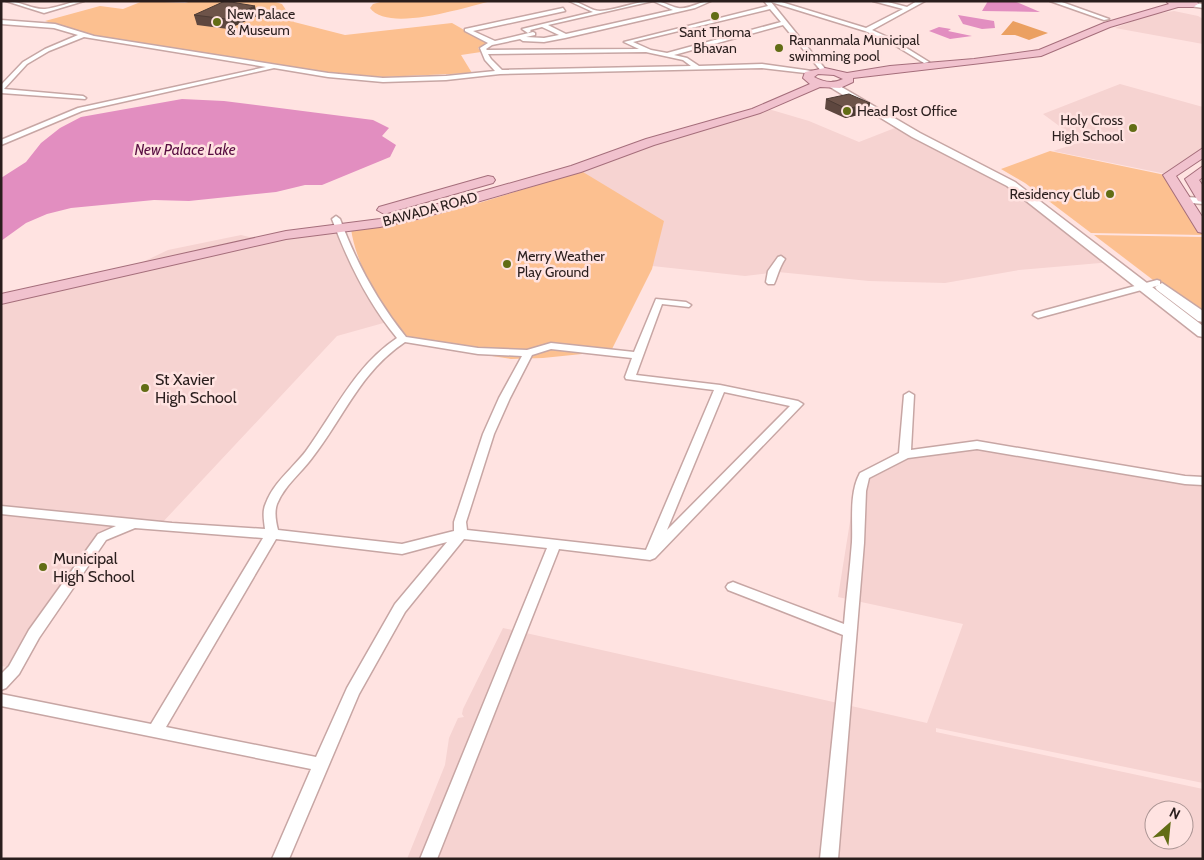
<svg xmlns="http://www.w3.org/2000/svg" width="1204" height="860" font-family="Cabin,sans-serif">
  <style>
    .built { fill: #f6d3d1; fill-rule: evenodd }
    .green { fill: #fcc090 }
    .forest { fill: #eba061 }
    .water { fill: #e28ec0 }
    .lines { fill: none; stroke-linecap: round; stroke-linejoin: round }
    .minor-casing { stroke: #c7a6a4; stroke-width: 3 }
    .tertiary-casing { stroke: #c7a6a4; stroke-width: 3 }
    .secondary-casing { stroke: #c7a6a4; stroke-width: 3 }
    .primary-casing { stroke: #a56e7b; stroke-width: 2 }
    .minor { fill: #fff; fill-rule: evenodd }
    .tertiary { fill: #fff; fill-rule: evenodd }
    .secondary { fill: #fff; fill-rule: evenodd }
    .primary { fill: #f1c2ce; fill-rule: evenodd }
    .wall { fill: #5e473f }
    .shaded-wall { fill: #4c3a33 }
    .building { fill: #6d5349; stroke: #4c3a33 }
    .poi-dot { fill: #626d15; stroke: #ffe3e1; stroke-width: 2 }
    .labels { text-anchor: middle; stroke-width: 5; stroke-linejoin: round; paint-order: stroke }
    .far-poi-label { font-size: 14px; fill: #2a1e1d; stroke: #ffe3e1; text-anchor: start }
    .far-street-label { font-size: 14px; fill: #2a1e1d; stroke: #ffe3e1 }
    .far-water-label { font-size: 15px; font-style: italic; fill: #590e42; stroke: #ffe3e1 }
    .poi-label { font-size: 16px; fill: #2a1e1d; stroke: #ffe3e1; text-anchor: start }
  </style>
  <rect width="100%" height="100%" fill="#ffe3e1"/>
  <g class="built">
    <path d="M1174,11L1198,16L1203,19V44L1115,28L1148,15Z"/>
    <path d="M1120,84L1203,107V152L1171,175L1053,151L1081,142L1043,114Z"/>
    <path d="M765,108L809,121L859,142L900,126L976,164L1112,262L1019,270L945,283L869,281L778,272L745,276L643,265L655,217L576,169Z"/>
    <path d="M340,231L339,238L387,322L337,336L161,524L117,519L14,668L1,666V308L9,298L126,270L168,250L241,235L262,240Z"/>
    <path d="M970,442L1167,475L1203,478V783L936,728V732L1203,789V859H407L445,765L449,738L458,718L464,717L462,714L463,709L503,628L927,723L963,624L838,597L856,484L861,472L898,452ZM1154,810H1184V840H1154Z"/>
  </g>
  <g class="green">
    <path d="M143,1L185,3L192,1H272L282,4L294,22L345,35L452,23L487,43L478,48L481,52L461,55L472,73L383,77L325,72L92,36L45,21L100,6L123,9Z"/>
    <path d="M384,1H491C466,7 388,33 370,8L373,4Z"/>
    <path d="M1050,151L1170,176L1203,227V235L1091,233L1025,183L1001,169Z"/>
    <path d="M583,172L664,221L652,269L611,351L543,358L511,359L412,344C386,311 357,271 351,229C431,224 506,192 583,172Z"/>
    <path d="M1094,235L1203,237V318Z"/>
  </g>
  <path class="forest" d="M1013,21L1048,33L1029,40L1015,35H1001Z"/>
  <g class="water">
    <path d="M988,1H1014L1040,12L982,11Z"/>
    <path d="M958,15L994,21L995,28L982,29L963,24Z"/>
    <path d="M939,27L951,29L948,31L972,36L950,39L929,31Z"/>
    <path d="M182,99L224,101L373,120L389,128L382,136L396,145L390,157L322,185H305L276,192L189,201L154,200L71,208L47,214L26,223L1,241V178L26,162L41,143L60,128L81,117Z"/>
  </g>
  <g class="lines">
    <g class="minor-casing">
      <g id="minor">
        <path d="M6,1C20,1 33,10 45,9C58,8 70,1 84,1L44,13Z"/>
        <path d="M569,1C581,1 590,11 600,11C618,10 635,1 653,1L548,25L566,34L673,10L653,1C663,1 669,6 678,8C688,10 700,1 711,1L695,8L565,38L544,42L523,41L520,39L492,45L486,49L487,50L639,49L624,42L768,6L764,1H778L866,28L903,9L873,1H884L907,7L917,1H925L872,30L892,39L929,62L924,63L888,41L865,31L771,2L826,70V72H822L783,25L674,55L687,58L699,66L762,64L812,71L814,72V74L762,68L500,74L446,80L383,82L328,77L274,68L82,111L1,145V140L78,108L266,67L84,37L49,51L27,64L4,89L83,96L86,98L85,99L1,93V85L23,62L45,49L78,35L54,28L1,24V20L55,24L94,36L328,73L383,78L446,76L495,71L485,60L480,48L488,43L465,31V29L563,8L565,11L473,31L495,41L533,32L535,33V35L526,37L544,38L559,35L542,27L530,30L531,31L528,33L522,29L593,12ZM770,9L781,22L667,53L651,50L633,42ZM646,52L683,60L691,66L502,70L491,59L488,54Z"/>
        <path d="M1050,1H1059L1109,19L1104,20Z"/>
        <path d="M1192,3L1203,4V8L1190,6Z"/>
        <path d="M336,216L340,219C356,262 377,301 406,337L478,348L527,350L551,343L634,352L656,299L686,302L691,305L689,307L662,304L636,375L720,385L798,401L803,404L655,558L650,560L559,549L437,859H420L547,548L464,539L405,612L359,694L289,859H272L311,769L1,706V694L151,724L263,538L135,528L106,540L39,638L19,674L6,688L1,690V674L9,666L29,630L98,534L116,526L1,514V506L172,523L265,529C264,520 262,511 266,503C274,482 293,468 306,451C335,411 355,366 397,338C368,303 348,262 332,219ZM405,342L478,354L522,356L499,398L483,434L454,522V531L402,544L278,530C276,522 274,512 277,504C284,486 301,473 312,458C344,417 360,372 405,342ZM551,349L632,358L625,377L626,379L714,390L646,550L467,530L466,522L494,434L510,398L532,355ZM724,392L790,406L667,530ZM276,539L402,554L447,542L395,604L347,688L316,757L166,727Z"/>
        <path d="M781,256L785,259C779,268 778,275 774,284H768L766,282L768,271L778,257Z"/>
        <path d="M1157,280L1160,281V285L1038,318L1033,315L1035,313Z"/>
        <path d="M909,392L914,395L911,450L977,441L1185,476L1203,477V485L1185,484L977,449L908,458L869,478L866,491L864,543L838,859H820L843,635L728,590L726,587L728,584L733,582L738,584L844,624C846,597 850,570 852,542C853,521 849,493 860,473L899,453L904,395Z"/>
      </g>
    </g>
    <g class="tertiary-casing">
      <path id="tertiary" d="M1185,197L1203,198V204L1181,202V198Z"/>
    </g>
    <g class="secondary-casing">
      <g id="secondary">
        <path d="M833,82L920,133L1015,182L1203,326V337L1198,336L1007,186L912,137L830,87L828,85Z"/>
        <path d="M1162,283L1203,311V322L1198,321L1157,290L1155,287Z"/>
      </g>
    </g>
    <g class="primary-casing">
      <g id="primary">
        <path d="M1166,1H1197L1198,4L1193,7H1178L1110,27L1041,56L853,78V82L840,88L820,87L760,113L654,145L581,172L421,218L380,227L286,239L1,304V294L286,231L380,219L413,211L571,166L646,139L752,109L810,84L803,78L805,72L825,68L847,73L890,66L974,59L1039,50L1104,23L1169,4ZM818,74L834,75L843,79C833,84 823,82 814,77Z"/>
        <path d="M1203,148V158L1176,176L1203,218V233L1198,232L1163,175Z"/>
        <path d="M1203,166V177L1199,180L1203,186V202L1198,201L1185,179Z"/>
        <path d="M488,176L493,177L495,180L493,183L384,214L377,210L379,207Z"/>
      </g>
    </g>
    <use href="#minor" class="minor"/>
    <use href="#tertiary" class="tertiary"/>
    <use href="#secondary" class="secondary"/>
    <use href="#primary" class="primary"/>
  </g>
  <g class="wall">
    <path d="M194,15L257,16L228,29L197,25Z"/>
    <path d="M826,99L870,103L868,113L845,118L825,109Z"/>
  </g>
  <g class="shaded-wall">
    <path d="M255,6L257,16L228,29L226,19Z"/>
    <path d="M870,103L868,113L845,118L847,109Z"/>
  </g>
  <g class="building">
    <path d="M225,1L255,6L226,19L194,15Z"/>
    <path d="M849,94L870,103L847,109L826,99Z"/>
  </g>
  <g class="poi-dot">
    <circle cx="715" cy="16" r="5"/>
    <circle cx="217" cy="22" r="5"/>
    <circle cx="779" cy="48" r="5"/>
    <circle cx="847" cy="111" r="5"/>
    <circle cx="1133" cy="128" r="5"/>
    <circle cx="1110" cy="194" r="5"/>
    <circle cx="507" cy="264" r="5"/>
    <circle cx="145" cy="388" r="5"/>
    <circle cx="43" cy="567" r="5"/>
  </g>
  <g class="labels">
    <g class="far-poi-label">
      <text x="227" y="19">New Palace<tspan x="227" dy="16">&amp; Museum</tspan></text>
      <text x="715" y="37" text-anchor="middle">Sant Thoma<tspan x="715" dy="16">Bhavan</tspan></text>
      <text x="789" y="45">Ramanmala Municipal<tspan x="789" dy="16">swimming pool</tspan></text>
      <text x="857" y="116">Head Post Office</text>
      <text x="1123" y="125" text-anchor="end">Holy Cross<tspan x="1123" dy="16">High School</tspan></text>
      <text x="1100" y="199" text-anchor="end">Residency Club</text>
      <text x="517" y="261">Merry Weather<tspan x="517" dy="16">Play Ground</tspan></text>
    </g>
    <g class="far-street-label">
      <text transform="translate(430 209) rotate(-15)" y="5">BAWADA ROAD</text>
    </g>
    <g class="far-water-label">
      <text x="185" y="155">New Palace Lake</text>
    </g>
    <g class="poi-label">
      <text x="155" y="385">St Xavier<tspan x="155" dy="18">High School</tspan></text>
      <text x="53" y="564">Municipal<tspan x="53" dy="18">High School</tspan></text>
    </g>
  </g>
  <rect width="1204" height="860" fill="none" stroke="#2a1e1d" stroke-width="5"/>
  <g transform="translate(1169 825) rotate(27)"><circle r="24" fill="#ffe3e1" stroke="#aa9493"/>
  <path d="M0-4L9 19L0 12L-9 19Z" fill="#626d15"/>
  <text y="-8" font-size="14" font-weight="bold" text-anchor="middle" fill="#2a1e1d">N</text>
  </g>
</svg>
